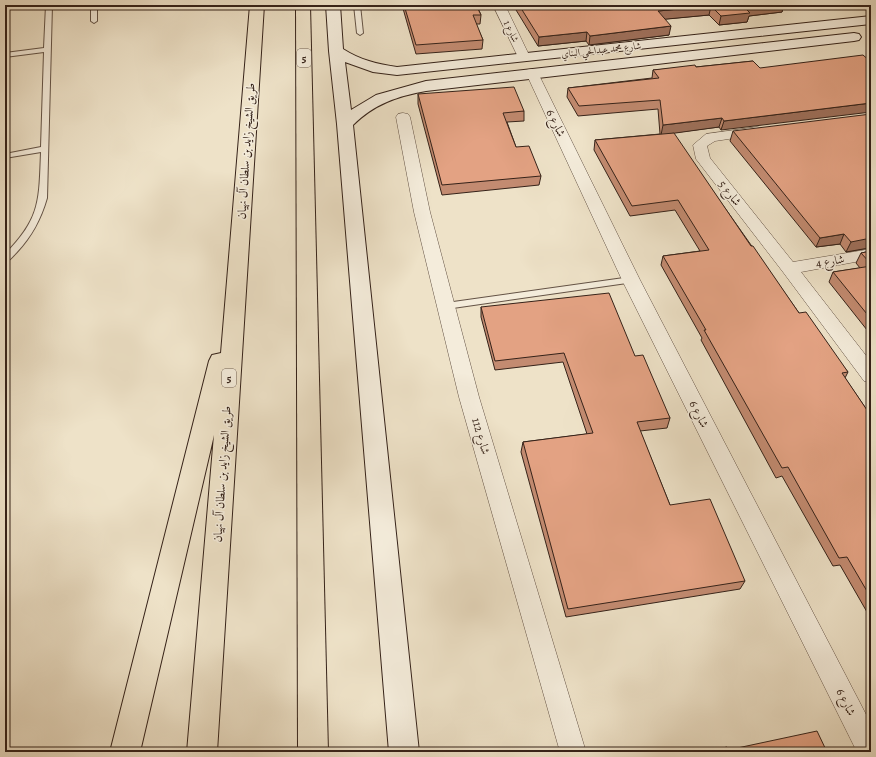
<svg xmlns="http://www.w3.org/2000/svg" width="876" height="757" font-family="Alegreya,Amiri,serif">
  <style>
    .lines { fill: none; stroke-linecap: round; stroke-linejoin: round }
    .lane-casing { stroke: #635245; stroke-width: 2 }
    .street-casing { stroke: #635245; stroke-width: 1 }
    .secondary-casing { stroke: #352219; stroke-width: 2 }
    .highway-casing { stroke: #352219; stroke-width: 2 }
    .lane { fill: #f4ecdb; fill-rule: evenodd }
    .street { fill: #f4ecdb; fill-rule: evenodd }
    .secondary { fill: #f4ecdb; fill-rule: evenodd }
    .highway { fill: #eee2c8; fill-rule: evenodd }
    .wall { fill: #c38b71; stroke: #352219 }
    .shaded-wall { fill: #9f715c; stroke: #352219 }
    .building { fill: #e3a283; stroke: #352219 }
    .labels { text-anchor: middle; stroke-width: 3; stroke-linejoin: round; paint-order: stroke }
    .far-street-label { font-size: 10px; fill: #352219; stroke: #f4ecdb }
    .shield { fill: #f4ecdb; stroke: #6e5f53; stroke-width: 1 }
    .shield-label { font-size: 11px; font-weight: bold; fill: #352219 }
    .street-label { font-size: 12px; fill: #352219; stroke: #f4ecdb }
  </style>
  <rect width="100%" height="100%" fill="#eee2c8"/>
  <filter id="stains"><feTurbulence type="fractalNoise" baseFrequency=".005" numOctaves="4"/><feColorMatrix values="0 0 0 0 .2 0 0 0 0 .09 0 0 0 0 .02 0 0 0 .5 -.17"/></filter>
  <radialGradient id="worn" r=".72"><stop offset=".6" stop-color="#630" stop-opacity="0"/><stop offset="1" stop-color="#630" stop-opacity=".3"/></radialGradient>
  <g class="lines">
    <g class="lane-casing">
      <g id="lane">
        <path d="M46,5H52L47,198C41,219 32,236 17,252C13,256 10,261 5,262V254C41,218 39,200 41,152L5,158V154L41,147L44,52L5,57V53L44,48Z"/>
        <path d="M91,5H97V21L94,23L91,21Z"/>
        <path d="M354,5H360L363,33L360,35L357,33Z"/>
        <path d="M631,277L635,280L634,282L446,309L441,306L446,303Z"/>
      </g>
    </g>
    <g class="street-casing">
      <g id="street">
        <path d="M493,5H505L530,57L528,60H520L518,57Z"/>
        <path d="M532,69L537,70L538,73L640,280L871,724V752H857L622,280L526,73L527,70Z"/>
        <path d="M403,113L408,114L410,117L430,212L479,397L586,752H560L459,397L414,212L396,117L398,114Z"/>
        <path d="M757,127L762,128L764,131L762,134L715,141L707,146L710,158L793,262L871,249V259L801,272L871,362V383L864,381L783,272L696,159L693,145L706,134Z"/>
      </g>
    </g>
    <g class="secondary-casing">
      <path id="secondary" d="M326,5H340L343,49C360,60 377,64 397,67L871,16V24L397,75L373,72L345,62L351,110L376,95L426,81L854,33L859,34L861,37L859,40L854,41L426,91C398,96 374,104 353,125L419,752H389L337,124L329,51Z"/>
    </g>
    <g class="highway-casing">
      <g id="highway">
        <path d="M250,5H264L217,752H187L214,435L140,752H110L209,361L212,355L221,353Z"/>
        <path d="M296,5H310L328,752H298Z"/>
      </g>
    </g>
    <use href="#lane" class="lane"/>
    <use href="#street" class="street"/>
    <use href="#secondary" class="secondary"/>
    <use href="#highway" class="highway"/>
  </g>
  <g class="wall">
    <path d="M402,5H492V7L478,8L481,15L480,24H476L483,40L482,49L416,54Z"/>
    <path d="M509,5H784L782,12L749,16L747,22L719,25L709,15L665,19L669,35L589,45L586,41L538,46L513,5Z"/>
    <path d="M753,61L721,130L719,127L672,133L799,313L848,372L845,378L871,416V619L840,565L833,566L782,476L776,478L701,340L702,338L661,265L663,256L700,251L675,210L630,216L594,150L595,140L660,134L658,109L578,116L567,97L568,88L652,78L653,70L696,67Z"/>
    <path d="M418,94L524,111V121L507,122L516,147L541,176L539,185L442,195L418,104Z"/>
    <path d="M733,131L869,248L846,252L840,244L816,247L730,141Z"/>
    <path d="M871,251V335L829,282L833,272L860,268L856,263L861,253Z"/>
    <path d="M481,307L635,356L670,418L667,428L640,431L670,505L745,581L740,589L566,617L521,452L523,442L587,434L563,362L495,370L481,317Z"/>
  </g>
  <g class="shaded-wall">
    <path d="M767,5H784L782,12L749,16L747,22L719,25L721,16L744,7Z"/>
    <path d="M711,6L709,15L657,20L658,11Z"/>
    <path d="M671,26L669,35L589,45L590,36Z"/>
    <path d="M587,32L586,41L538,46L539,37Z"/>
    <path d="M871,103V112L721,130L724,121Z"/>
    <path d="M722,118L719,127L661,135L663,125Z"/>
    <path d="M871,231V245L869,248L846,252L851,242L869,232Z"/>
    <path d="M844,234L840,244L816,247L820,238Z"/>
  </g>
  <g class="building">
    <path d="M404,5H476L481,15H473L483,40L416,45Z"/>
    <path d="M519,5H767L744,7L750,13L721,16L711,6L658,11L671,26L590,36L587,32L539,37Z"/>
    <path d="M863,55L871,62V103L724,121L722,118L663,125L660,100L579,106L568,88L659,78L653,70L695,65L696,67L753,61L760,68Z"/>
    <path d="M514,87L524,111L503,113L516,147L529,146L541,176L442,185L418,94Z"/>
    <path d="M871,114V231L869,232L871,234V238L851,242L844,234L820,238L733,131Z"/>
    <path d="M674,133L751,246H753L799,313L806,312L848,372L842,373L871,416V598L847,557L839,558L788,467L782,468L704,330H706L663,256L709,250L678,200L632,206L595,140Z"/>
    <path d="M871,251V264L861,253Z"/>
    <path d="M871,266V319L833,272Z"/>
    <path d="M609,293L635,356L643,355L670,418L637,422L670,505L710,499L745,581L568,609L523,442L593,433L564,353L495,361L481,307Z"/>
    <path d="M817,731L827,752H702L727,747L728,750Z"/>
  </g>
  <g class="labels">
    <g class="far-street-label">
      <text transform="translate(512 31) rotate(65)" y="4">شارع 1</text>
      <text transform="translate(601 49) rotate(-6)" y="4">شارع محمد عبدالحي البناي</text>
    </g>
    <g class="shield">
      <rect x="297" y="49" width="14" height="18" rx="3"/>
      <rect x="222" y="369" width="14" height="18" rx="3"/>
    </g>
    <g class="shield-label">
      <text x="304" y="62">5</text>
      <text x="229" y="382">5</text>
    </g>
    <g class="street-label">
      <text transform="translate(556 123) rotate(64)" y="4">شارع 6</text>
      <text transform="translate(246 151) rotate(-86)" y="4">طريق الشيخ زايد بن سلطان آل نهيان</text>
      <text transform="translate(730 193) rotate(52)" y="4">شارع 5</text>
      <text transform="translate(830 261) rotate(-9)" y="4">شارع 4</text>
      <text transform="translate(699 414) rotate(63)" y="4">شارع 6</text>
      <text transform="translate(481 436) rotate(74)" y="4">شارع 112</text>
      <text transform="translate(222 474) rotate(-86)" y="4">طريق الشيخ زايد بن سلطان آل نهيان</text>
      <text transform="translate(846 702) rotate(63)" y="4">شارع 6</text>
    </g>
  </g>
  <rect width="876" height="757" fill="none" stroke="#eee2c8" stroke-width="20"/>
  <rect x="6" y="6" width="864" height="745" fill="none" stroke="#352219" stroke-width="2"/>
  <rect x="10" y="10" width="856" height="737" fill="none" stroke="#352219"/>
  <rect width="100%" height="100%" filter="url(#stains)"/>
  <rect width="100%" height="100%" fill="url(#worn)"/>
</svg>
